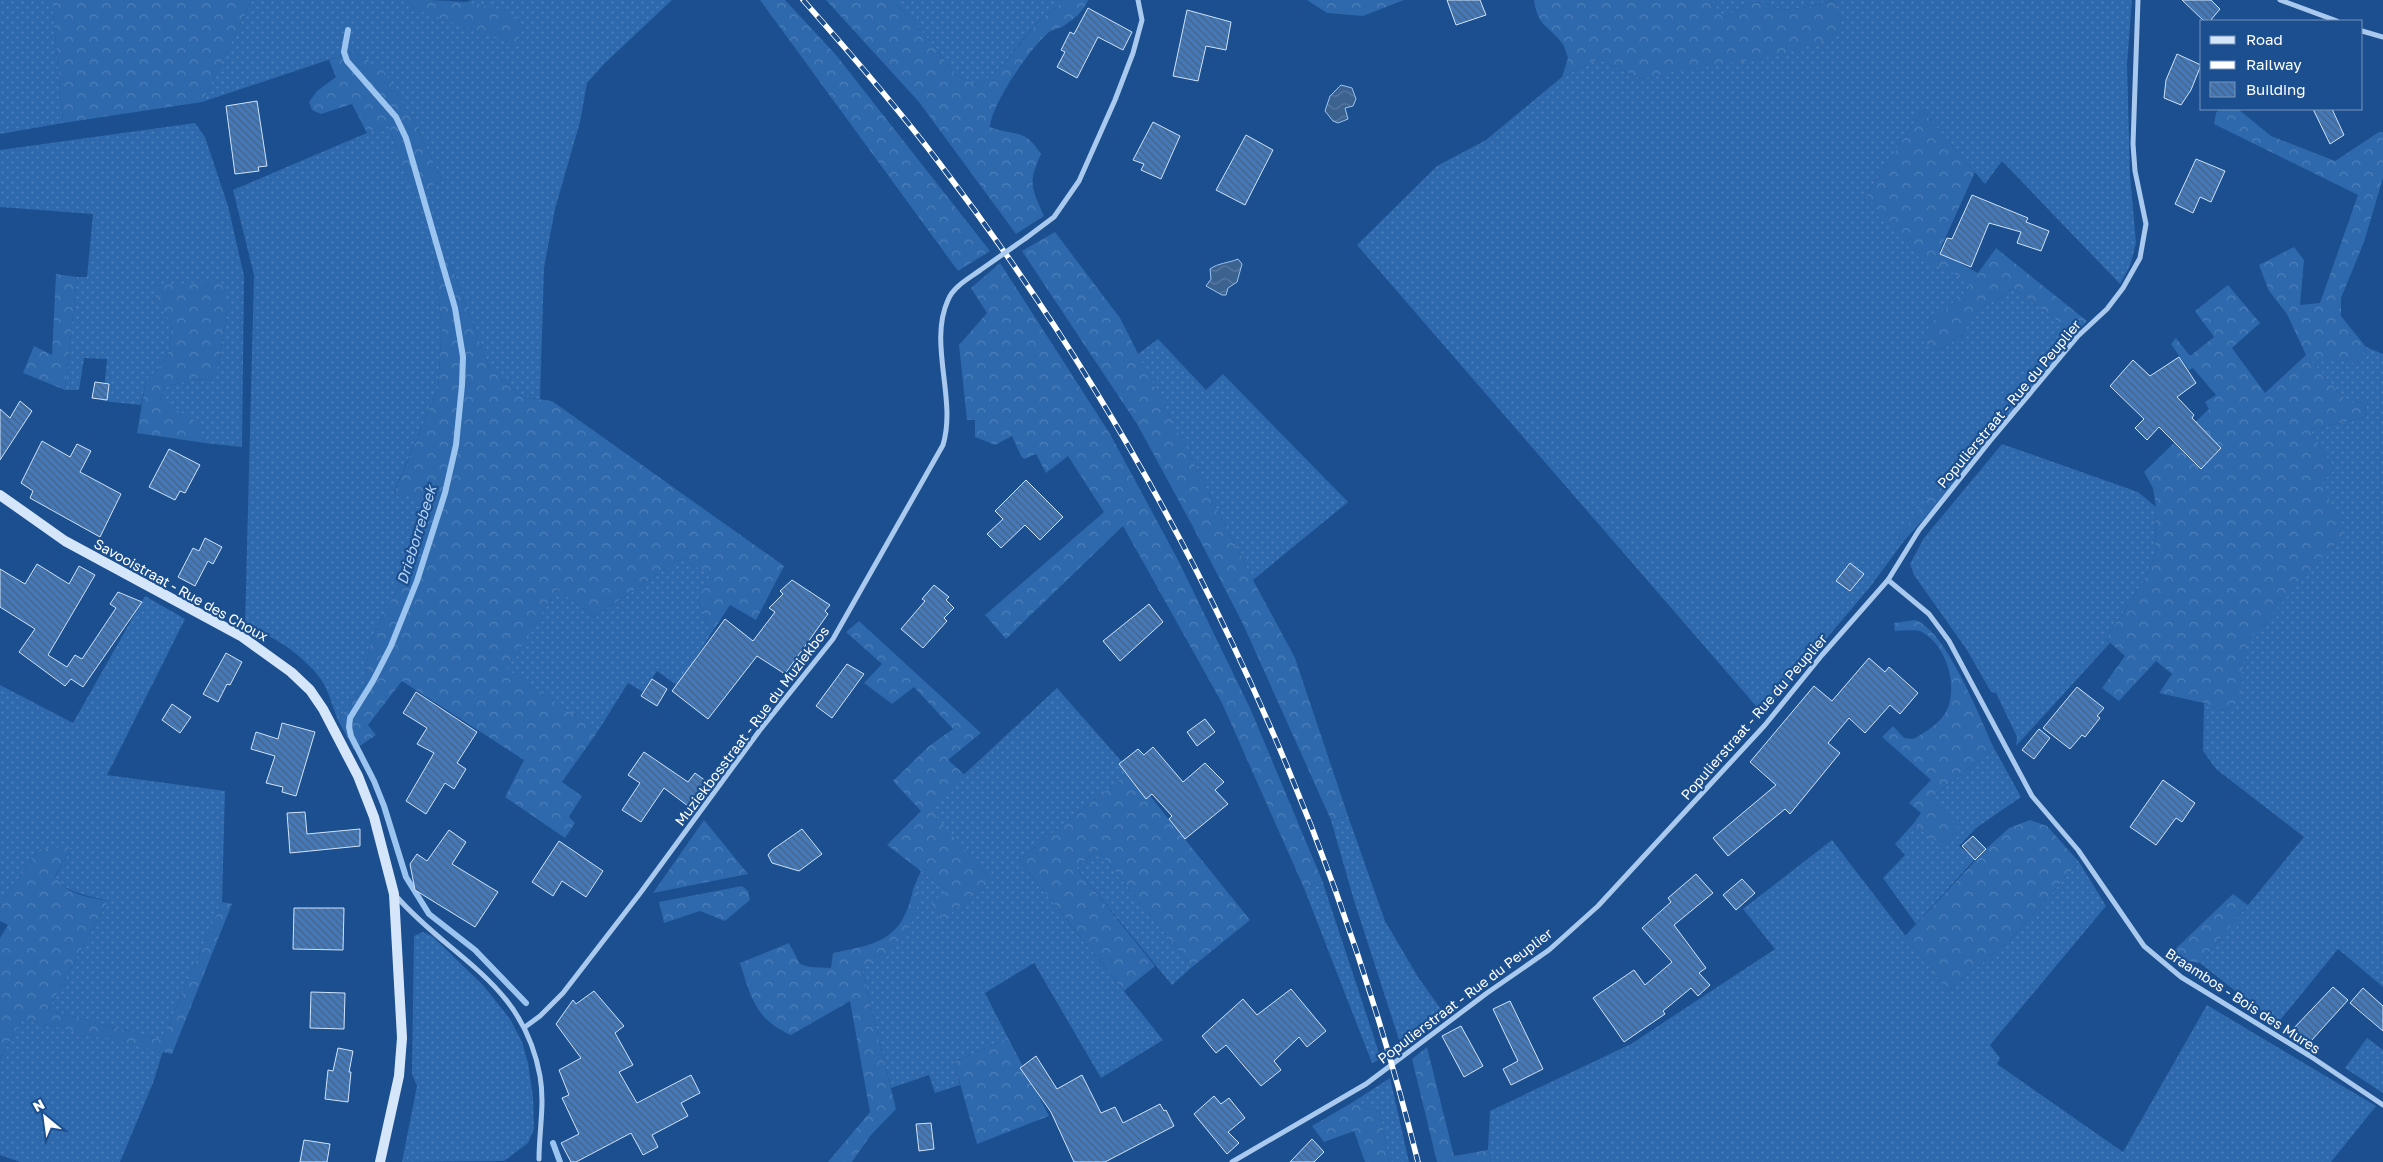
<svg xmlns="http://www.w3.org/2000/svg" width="2383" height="1162" font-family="'Golos Text',sans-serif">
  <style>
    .grass { fill: url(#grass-dots) }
    .forest { fill: url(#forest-crowns) }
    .water { fill: url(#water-waves); stroke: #9cc4f0 }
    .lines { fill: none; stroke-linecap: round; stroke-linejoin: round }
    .stream { stroke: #9cc4f0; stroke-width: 6 }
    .building { fill: url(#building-back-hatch); stroke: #cfe3fa }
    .street { stroke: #a9c9ee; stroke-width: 5 }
    .secondary { stroke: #d6e6fa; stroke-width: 10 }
    .rail-casing { stroke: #fff; stroke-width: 5.5 }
    .rail { stroke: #1b4f8f; stroke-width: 4; stroke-dasharray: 11; stroke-linecap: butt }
    .street-bridge { stroke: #a9c9ee; stroke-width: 5 }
    .labels { text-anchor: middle; stroke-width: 4.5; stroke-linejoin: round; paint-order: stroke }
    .street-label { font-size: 14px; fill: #fff; stroke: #1b4f8f }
    .water-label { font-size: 15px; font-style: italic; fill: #b5d3f5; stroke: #1b4f8f }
  </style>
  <defs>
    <pattern id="grass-dots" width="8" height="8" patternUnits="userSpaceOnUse" patternTransform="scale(1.25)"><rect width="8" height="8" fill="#2e69ad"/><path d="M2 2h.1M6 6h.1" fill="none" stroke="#4d80b9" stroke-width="1.8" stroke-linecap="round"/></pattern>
    <pattern id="forest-crowns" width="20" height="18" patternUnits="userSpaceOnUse" patternTransform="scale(1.25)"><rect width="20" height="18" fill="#2e69ad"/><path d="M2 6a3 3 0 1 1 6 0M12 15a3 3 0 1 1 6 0" fill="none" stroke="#4d80b9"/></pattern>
    <pattern id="water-waves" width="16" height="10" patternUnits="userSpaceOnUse" patternTransform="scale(1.25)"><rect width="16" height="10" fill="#3c6290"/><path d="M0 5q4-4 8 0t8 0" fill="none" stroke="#597aa1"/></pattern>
    <pattern id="building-back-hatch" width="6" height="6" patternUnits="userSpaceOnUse" patternTransform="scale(1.25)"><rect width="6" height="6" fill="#4478b7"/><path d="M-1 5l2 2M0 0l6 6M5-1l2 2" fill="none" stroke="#486282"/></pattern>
  </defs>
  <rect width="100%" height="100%" fill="#1b4f8f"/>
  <g class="grass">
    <path d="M0,0H52L63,123L0,134Z"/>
    <path d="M252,0H408L414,9L472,1L468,0H672L605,63L587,83L580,122L555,209L544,268L540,399L522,397L490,369L450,263L436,260L435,275L442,323L438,389L394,492L428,500C420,533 409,564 394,595C378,629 364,642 367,682L338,720C333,708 329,692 322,681C305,656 273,635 245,626L254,275L233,190L388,124L412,192L442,181L416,125L383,71L355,51L202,102Z"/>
    <path d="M893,0H1063C1057,9 1047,13 1039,21C1018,42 1003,73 976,85L953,73L937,49Z"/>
    <path d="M1711,0H1833L1803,8L1782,10L1766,3L1752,2L1723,18Z"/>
    <path d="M1834,0H2132L2127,64L2130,175L2136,243L2130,266L2120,284L2002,161L1985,184L1922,110L1866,196L1948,270L1963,276L1971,287L1929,324L1939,350L1961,336L1985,300L1994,302L2013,288L2075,334L2035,384L2028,378L1898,538L1904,541L1870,587L1763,714L1357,245L1437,166L1486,140L1562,77L1598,59L1641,79L1841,22Z"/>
    <path d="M195,123L205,137L228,206L244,276L242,447L205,443C194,408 179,420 160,399L165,387L190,380L210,379L218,366L228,306L162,310L172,323L169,351L158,369L146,380L141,405L103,401L107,359L84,358L79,390H65L77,277H87L93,214L0,207V150Z"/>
    <path d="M1158,339L1206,390L1223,374L1348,502L1253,580L1138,354Z"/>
    <path d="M2366,347L2383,354V987L2338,949L2277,1024L2200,963L2304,837L2216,769L2203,751L2204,703L2225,711L2242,681L2241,662L2247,641L2279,604L2321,484L2334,469L2310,430L2366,417L2365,402L2348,403L2306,355L2357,363Z"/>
    <path d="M2002,444L2138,492L2156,507L2155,555L2144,580L2106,639L2110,643L2016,746L2017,737L1996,693L1991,692L1967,650L1914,575L1910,564L1924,538Z"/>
    <path d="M682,558L712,576L698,600L711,634L678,686L657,671L643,692L628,683L598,731L506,669L557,589L594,617Z"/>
    <path d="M145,596L185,619L107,775L225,791L222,902L162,1040L48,1010L108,901C88,895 69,895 55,877L71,849L38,850L0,906V685L73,723Z"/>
    <path d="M1057,688L1130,771L1019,860L1163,1040L1101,1078L1034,963L985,993L1008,1038L954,1062L960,1085L935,1093L929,1075L891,1088L861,966C904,947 903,934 920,893L913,889L921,871L947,891L991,880L928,808Z"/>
    <path d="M1994,748L2021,797L1976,828L1959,846L1975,859L1916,924L1883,878L1905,855L1895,844L1914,823L1940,847L1959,830L1931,798Z"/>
    <path d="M1348,816L1385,921L1418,977L1445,1015L1401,1046L1353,897L1331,820Z"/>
    <path d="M1832,840L1948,991L2012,938L2079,862L2106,906L1990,1045L2000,1058L1997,1064L2123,1152L2207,1005L2376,1106L2331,1162H1491L1488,1150L1490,1111L1631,1044L1775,949L1743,909Z"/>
    <path d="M1098,850L1192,967L1172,985L1076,868Z"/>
    <path d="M1322,880L1381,1059L1372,1063L1304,888Z"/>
    <path d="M423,932L432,936L483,985L510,1019L522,1042L528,1063L533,1097L534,1129L528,1143L504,1161L402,1162L417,1086L412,1074L414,936Z"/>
    <path d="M22,1019L163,1051L153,1083L120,1162H20L0,1155V1059Z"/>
    <path d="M2367,1038L2383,1050V1093L2345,1068Z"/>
    <path d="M1390,1078L1409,1162H1389L1380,1112L1353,1102Z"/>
  </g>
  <g class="forest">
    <path d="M52,0H252L202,102L63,123Z"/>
    <path d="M408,0C446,0 484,0 518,18L522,32L515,45L414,9Z"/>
    <path d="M760,0H785L836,55L990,251L958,271Z"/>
    <path d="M826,0H893L937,49L953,73L976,85C1003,73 1019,42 1039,21C1047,13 1057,9 1063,0H1088C1084,11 1072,21 1062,27C1057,29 1051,30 1048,33C1030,48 991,105 990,127C1015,137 1024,127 1041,154C1028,183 1031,187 1044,216L1016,234L919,102Z"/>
    <path d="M1307,0H1404L1363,16L1327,13Z"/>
    <path d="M1534,0H1711L1723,18L1752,2L1766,3L1782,10L1803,8L1834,0L1841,22L1840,35L1777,56L1666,73L1641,79L1598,59L1562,77L1568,58C1566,53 1565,47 1562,43C1548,25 1538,27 1534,0Z"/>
    <path d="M355,51L383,70L416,125L442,181L412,193L388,124L367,133L352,104L321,114L312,110L309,102L317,91L336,77L329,60Z"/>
    <path d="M2220,109H2238L2271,136L2335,161L2379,132H2383V178L2364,242L2341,298V316L2366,347L2357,363L2307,356L2348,403L2365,402L2366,417L2310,430L2334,469L2321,484L2346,531L2248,641C2241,662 2243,679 2240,700L2225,711L2204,703L2159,693L2172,674L2156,661L2119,701L2102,688L2125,656L2106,639L2144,580L2155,555L2156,507L2153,488L2144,472L2209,409L2205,402L2216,395L2193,368L2189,370L2171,344L2176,338L2190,356L2214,337L2195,311L2228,285L2260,323L2232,348L2265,393L2306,355L2287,314L2269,291L2259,265L2294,247L2304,260L2300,305L2320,303L2358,195L2214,124L2216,113Z"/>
    <path d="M1922,110L1975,172L1939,252L1978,273L1996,248L2087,321L2075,334L2013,288L1994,302L1985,301L1961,336L1939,350L1926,344L1929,324L1971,287C1957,270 1944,272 1928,261C1904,243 1886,218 1866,196Z"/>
    <path d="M1055,232L1120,318L1253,580L1295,658L1348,816L1331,820L1243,624L1192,525L1137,424L1022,251Z"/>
    <path d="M442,256L450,263L490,369L522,397L552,401L784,566L756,620L730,605L711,634L698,600L711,576L682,558L594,617L557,589L507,669L598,731L562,782L582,796L569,817L575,823L565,838L505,797L524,760L402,681L368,725L376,735L354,750L338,720L367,682C364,642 378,629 394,595C409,564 420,533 428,500L394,493L438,389L442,323L435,275L436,260Z"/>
    <path d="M1000,263L1110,434L1178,560L1250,708L1322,880L1304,888L1222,703L1123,526L1006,639L985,615L1104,512L1068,456L1046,473L1036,454L1024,459L1021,456L1012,436L995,445L975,437V420H967L959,345L987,313L971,288Z"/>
    <path d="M56,274L77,277L65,390L23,373L34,346L52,355Z"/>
    <path d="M221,281L228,306L218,366L210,379L190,380L165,387L160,399C170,411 192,413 200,427C202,432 203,438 205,443L137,433L146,380L158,369L169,351L172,323L162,310L154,293L158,285Z"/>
    <path d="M2028,378L2035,384L1923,520L1904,541L1898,538L1974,440Z"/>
    <path d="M1915,620C1946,630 1980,718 1994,748L1931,798L1960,830L1940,848L1914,823L1921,813L1909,803L1931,780L1882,737L1893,726L1904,738L1914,739C1925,732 1936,726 1944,715C1960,691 1948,646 1922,632C1915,629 1902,631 1895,631L1894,623Z"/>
    <path d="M859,621L981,733L948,760L965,775L929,808L991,880L942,921L931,903L947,891L887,845L921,811L893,781L929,746L953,729L914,687L892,704L864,683L882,664L846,632Z"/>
    <path d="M1130,771L1250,920L1192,967L1098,850L1076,868L1155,966L1124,991L1019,860Z"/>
    <path d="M704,820L748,874L653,893Z"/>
    <path d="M2030,820L2047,826L2079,862L2012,938L1948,991L1905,936L1987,848L2009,828Z"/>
    <path d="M50,847L72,848L55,876C67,895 88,897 108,901L48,1010L162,1040L222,902L232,904L172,1054L22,1019L0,1059V938L8,925L0,921V906L38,850Z"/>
    <path d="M742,886L748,891L750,900L725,921L700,911L664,923L659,902Z"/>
    <path d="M913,889L920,893C917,917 905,944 883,956C876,960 868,963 861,966L896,1109L870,1136L852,1162H828L870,1112L850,1001L791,1035C756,1020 751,998 740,963L789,943L800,964L810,967L831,968L833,953C878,944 903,940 913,889Z"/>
    <path d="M2233,894L2248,905L2200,963L2167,957Z"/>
    <path d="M1008,1038L1049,1116L977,1144L954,1062Z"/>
    <path d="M1427,1047L1454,1156L1488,1150L1491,1162H1437L1412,1059Z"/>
    <path d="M1353,1102L1380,1112L1389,1162H1365L1354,1131L1324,1142L1312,1126Z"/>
  </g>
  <g class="water">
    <path d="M1341,85L1352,88L1356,99L1353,106L1345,108L1348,119L1338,123L1333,121L1325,111L1330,96Z"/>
    <path d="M1238,259L1242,264L1237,282L1228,288L1226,295H1222L1206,286L1211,279L1210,269C1218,263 1229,263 1238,259Z"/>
  </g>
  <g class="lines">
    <g class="stream">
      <path d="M348,30L344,52L347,61L396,117L406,138L455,308L463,357L462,385L456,445L445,493L417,581L391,646L373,681L350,718L349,727L351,736L374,781L384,806L406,877L429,914L475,950L526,1003"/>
      <path d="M553,1143L560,1162"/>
    </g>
  </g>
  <g class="building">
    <path d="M1447,0H1480L1486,15L1456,25Z"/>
    <path d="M2182,0H2211L2220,9L2210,21H2204Z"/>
    <path d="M1088,8L1132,32L1123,50L1098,37L1077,78L1057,67L1065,52L1061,50L1070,32L1074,34Z"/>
    <path d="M1187,10L1231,22L1226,50L1206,46L1198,81L1173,76Z"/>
    <path d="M2177,54L2201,65L2191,90L2181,105L2164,98L2166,80Z"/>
    <path d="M257,101L267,166L258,167L259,171L235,174L226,106Z"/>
    <path d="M2313,109H2332L2344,135L2330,144Z"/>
    <path d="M1153,122L1180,136L1161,179L1141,170L1144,164L1133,160Z"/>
    <path d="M1246,135L1273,150L1245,205L1216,190Z"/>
    <path d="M2196,159L2225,171L2211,202L2200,197L2193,213L2175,204Z"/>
    <path d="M1972,195L2028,218L2026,222L2049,231L2041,251L2017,243L2021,232L1989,223L1971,267L1940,254L1947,238L1952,239Z"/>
    <path d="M2179,357L2196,383L2177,397L2194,415L2192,418L2221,448L2201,469L2159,427L2147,440L2135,428L2144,419L2110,386L2133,360L2150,376Z"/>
    <path d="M95,382L109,384L107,400L92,398Z"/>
    <path d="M20,401L32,411L0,460V409L10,418Z"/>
    <path d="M42,441L70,457L77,444L91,451L80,472L121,494L100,537L30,498L33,491L21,483Z"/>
    <path d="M169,449L200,465L185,493L180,491L175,500L149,487Z"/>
    <path d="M1026,480L1063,517L1040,540L1025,525L1001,548L987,534L1003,519L995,511Z"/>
    <path d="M205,538L222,547L213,564L208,561L195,586L178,577L193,548L199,551Z"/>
    <path d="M1850,563L1864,574L1850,591L1836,581Z"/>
    <path d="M37,564L69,584L79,566L95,575L48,655L67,667L75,655L82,659L116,608L110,604L118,592L142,602L83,687L71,679L65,686L19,652L35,629L0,607V569L25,584Z"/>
    <path d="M792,580L830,605L825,611L828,614L785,674L757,656L708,719L672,691L725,619L753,641L775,612L769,608L783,594L780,591Z"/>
    <path d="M934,585L949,597L946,600L954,608L944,618L947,621L923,648L901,629L925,601L922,599Z"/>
    <path d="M1149,604L1163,622L1120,661L1103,641Z"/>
    <path d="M226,653L242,662L230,685L227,684L218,702L203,694Z"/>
    <path d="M1869,658L1885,672L1889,667L1918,693L1900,714L1890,705L1865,733L1849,718L1828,743L1840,753L1790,814L1785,809L1728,856L1713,838L1776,785L1750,762L1814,686L1832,701Z"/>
    <path d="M847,664L864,674L832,718L816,706Z"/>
    <path d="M652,679L667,689L657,706L641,696Z"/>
    <path d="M2077,687L2104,708L2097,716L2100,718L2085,737L2082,735L2070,749L2043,728Z"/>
    <path d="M416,692L477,732L457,763L466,769L454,789L445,783L426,814L406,801L434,753L417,744L427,728L403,713Z"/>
    <path d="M172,704L191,717L180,733L162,720Z"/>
    <path d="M1205,719L1215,732L1197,746L1187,732Z"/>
    <path d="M282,723L315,732L296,796L282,792L283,787L266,783L275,756L251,749L256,732L278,739Z"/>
    <path d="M2039,729L2050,738L2034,759L2022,750Z"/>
    <path d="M1153,747L1183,782L1205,763L1224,782L1215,790L1228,804L1185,839L1169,819L1172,816L1152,794L1146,799L1119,764L1138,749L1144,755Z"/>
    <path d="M644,752L688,782L695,773L710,784L692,809L664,788L641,822L622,810L640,783L628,775Z"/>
    <path d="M2163,780L2195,803L2182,822L2176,818L2156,845L2130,827Z"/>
    <path d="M305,812L307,834L360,829V846L290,853L287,813Z"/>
    <path d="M802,829L822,854L799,871L772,863L768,855L772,850Z"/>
    <path d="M449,830L466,842L452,864L498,892L475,927L415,890L410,864L417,854L427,861Z"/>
    <path d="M1973,836L1986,849L1975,860L1962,846Z"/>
    <path d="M559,841L603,871L586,897L562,881L553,896L532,882Z"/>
    <path d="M1696,874L1713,893L1674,925L1706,968L1699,973L1710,985L1698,996L1691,988L1663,1011L1665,1014L1624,1042L1593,998L1634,970L1645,985L1672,962L1642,928L1671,902L1668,898Z"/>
    <path d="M1742,879L1755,893L1736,910L1723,895Z"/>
    <path d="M294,908H344L343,950L293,949Z"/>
    <path d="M2333,987L2348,1000L2311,1041L2293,1029Z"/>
    <path d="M2363,988L2383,1006V1031L2350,1003Z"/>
    <path d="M1291,989L1326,1031L1307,1047L1299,1037L1274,1061L1281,1070L1261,1086L1226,1045L1216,1053L1202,1036L1243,999L1257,1015Z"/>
    <path d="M594,991L624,1026L615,1033L633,1065L619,1072L637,1103L691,1075L700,1093L681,1103L688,1116L652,1135L658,1147L643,1155L631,1133L576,1162H571L561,1143L579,1134L562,1098L569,1095L559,1070L581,1058L556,1024L573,1000L576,1004Z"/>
    <path d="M311,992L345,993L344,1029L310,1028Z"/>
    <path d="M1510,1001L1543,1069L1511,1085L1503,1069L1518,1061L1493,1009Z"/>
    <path d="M1461,1026L1483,1066L1464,1077L1442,1036Z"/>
    <path d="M338,1048L353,1051L349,1072H351L348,1102L325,1099L328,1070L333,1071Z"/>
    <path d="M1036,1056L1057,1089L1082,1075L1101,1113L1115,1107L1123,1123L1160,1104L1164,1111L1166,1110L1174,1126L1105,1162H1074L1051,1112L1020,1068Z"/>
    <path d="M1214,1096L1221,1104L1229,1098L1245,1118L1228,1132L1239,1143L1227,1154L1194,1114Z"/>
    <path d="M931,1123L934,1149L919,1151L916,1124Z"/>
    <path d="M1312,1139L1324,1152L1314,1162H1290Z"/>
    <path d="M304,1140L330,1144L327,1162H300Z"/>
  </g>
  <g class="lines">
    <g class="street">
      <path d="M2280,0L2337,21"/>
      <path d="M2362,31L2383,37"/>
      <path d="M1026,238L1054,217L1079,181L1115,100L1133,53L1142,20L1138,0"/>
      <path d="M1888,580L1929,614L1949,641L2032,796L2078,850L2144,946L2181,977L2310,1056L2383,1105"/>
      <path d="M396,896C452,960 523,982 540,1076C545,1104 539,1131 539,1159"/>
      <path d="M525,1027L540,1016L563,993L641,892L760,730L833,639L943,445C957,399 928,344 948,300C953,287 968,279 979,271"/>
      <path d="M1232,1162L1366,1084L1487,993L1549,950L1598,906L1765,725L1822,655L1888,580L1919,530L1990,441L2078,336L2107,309L2123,288L2140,258L2146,224L2135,171L2133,144L2138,0"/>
    </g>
    <path class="secondary" d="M0,495L65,541L241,636L291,672L310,690L323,709L358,776L374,817L394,894L402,1038L399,1076L380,1162"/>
    <g class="rail-casing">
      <path id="rail" d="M803,0C850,53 897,107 940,164C1166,460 1328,801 1418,1162"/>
    </g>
    <use href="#rail" class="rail"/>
    <path class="street-bridge" d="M979,271L1026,238"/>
  </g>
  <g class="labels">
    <g class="street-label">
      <text transform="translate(2009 404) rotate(-50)" y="5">Populierstraat - Rue du Peuplier</text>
      <text transform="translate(181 590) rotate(29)" y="5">Savooistraat - Rue des Choux</text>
      <text transform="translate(1754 717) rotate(-49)" y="5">Populierstraat - Rue du Peuplier</text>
      <text transform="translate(752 726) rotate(-53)" y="5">Muziekbosstraat - Rue du Muziekbos</text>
      <text transform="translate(1465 996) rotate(-37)" y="5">Populierstraat - Rue du Peuplier</text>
      <text transform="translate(2243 1001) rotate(33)" y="5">Braambos - Bois des Mures</text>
    </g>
    <g class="water-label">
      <text transform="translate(417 535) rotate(-73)" y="5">Drieborrebeek</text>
    </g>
  </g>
  <rect x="2200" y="20" width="162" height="90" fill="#1b4f8f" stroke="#7695bc"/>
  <rect x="2210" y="36" width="25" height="8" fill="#d6e6fa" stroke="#7695bc"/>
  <text x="2246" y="45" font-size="15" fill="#ffffff">Road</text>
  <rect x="2210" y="61" width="25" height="8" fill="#ffffff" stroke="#7695bc"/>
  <text x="2246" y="70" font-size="15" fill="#ffffff">Railway</text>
  <rect x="2210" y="82" width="25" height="15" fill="url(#building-back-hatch)" stroke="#7695bc"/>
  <text x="2246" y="95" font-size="15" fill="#ffffff">Building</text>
  <g transform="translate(45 1117) rotate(331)" stroke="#1b4f8f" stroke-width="4" paint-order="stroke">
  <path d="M0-4L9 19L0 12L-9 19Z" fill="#ffffff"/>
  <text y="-8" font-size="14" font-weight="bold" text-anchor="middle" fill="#ffffff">N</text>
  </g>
</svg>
